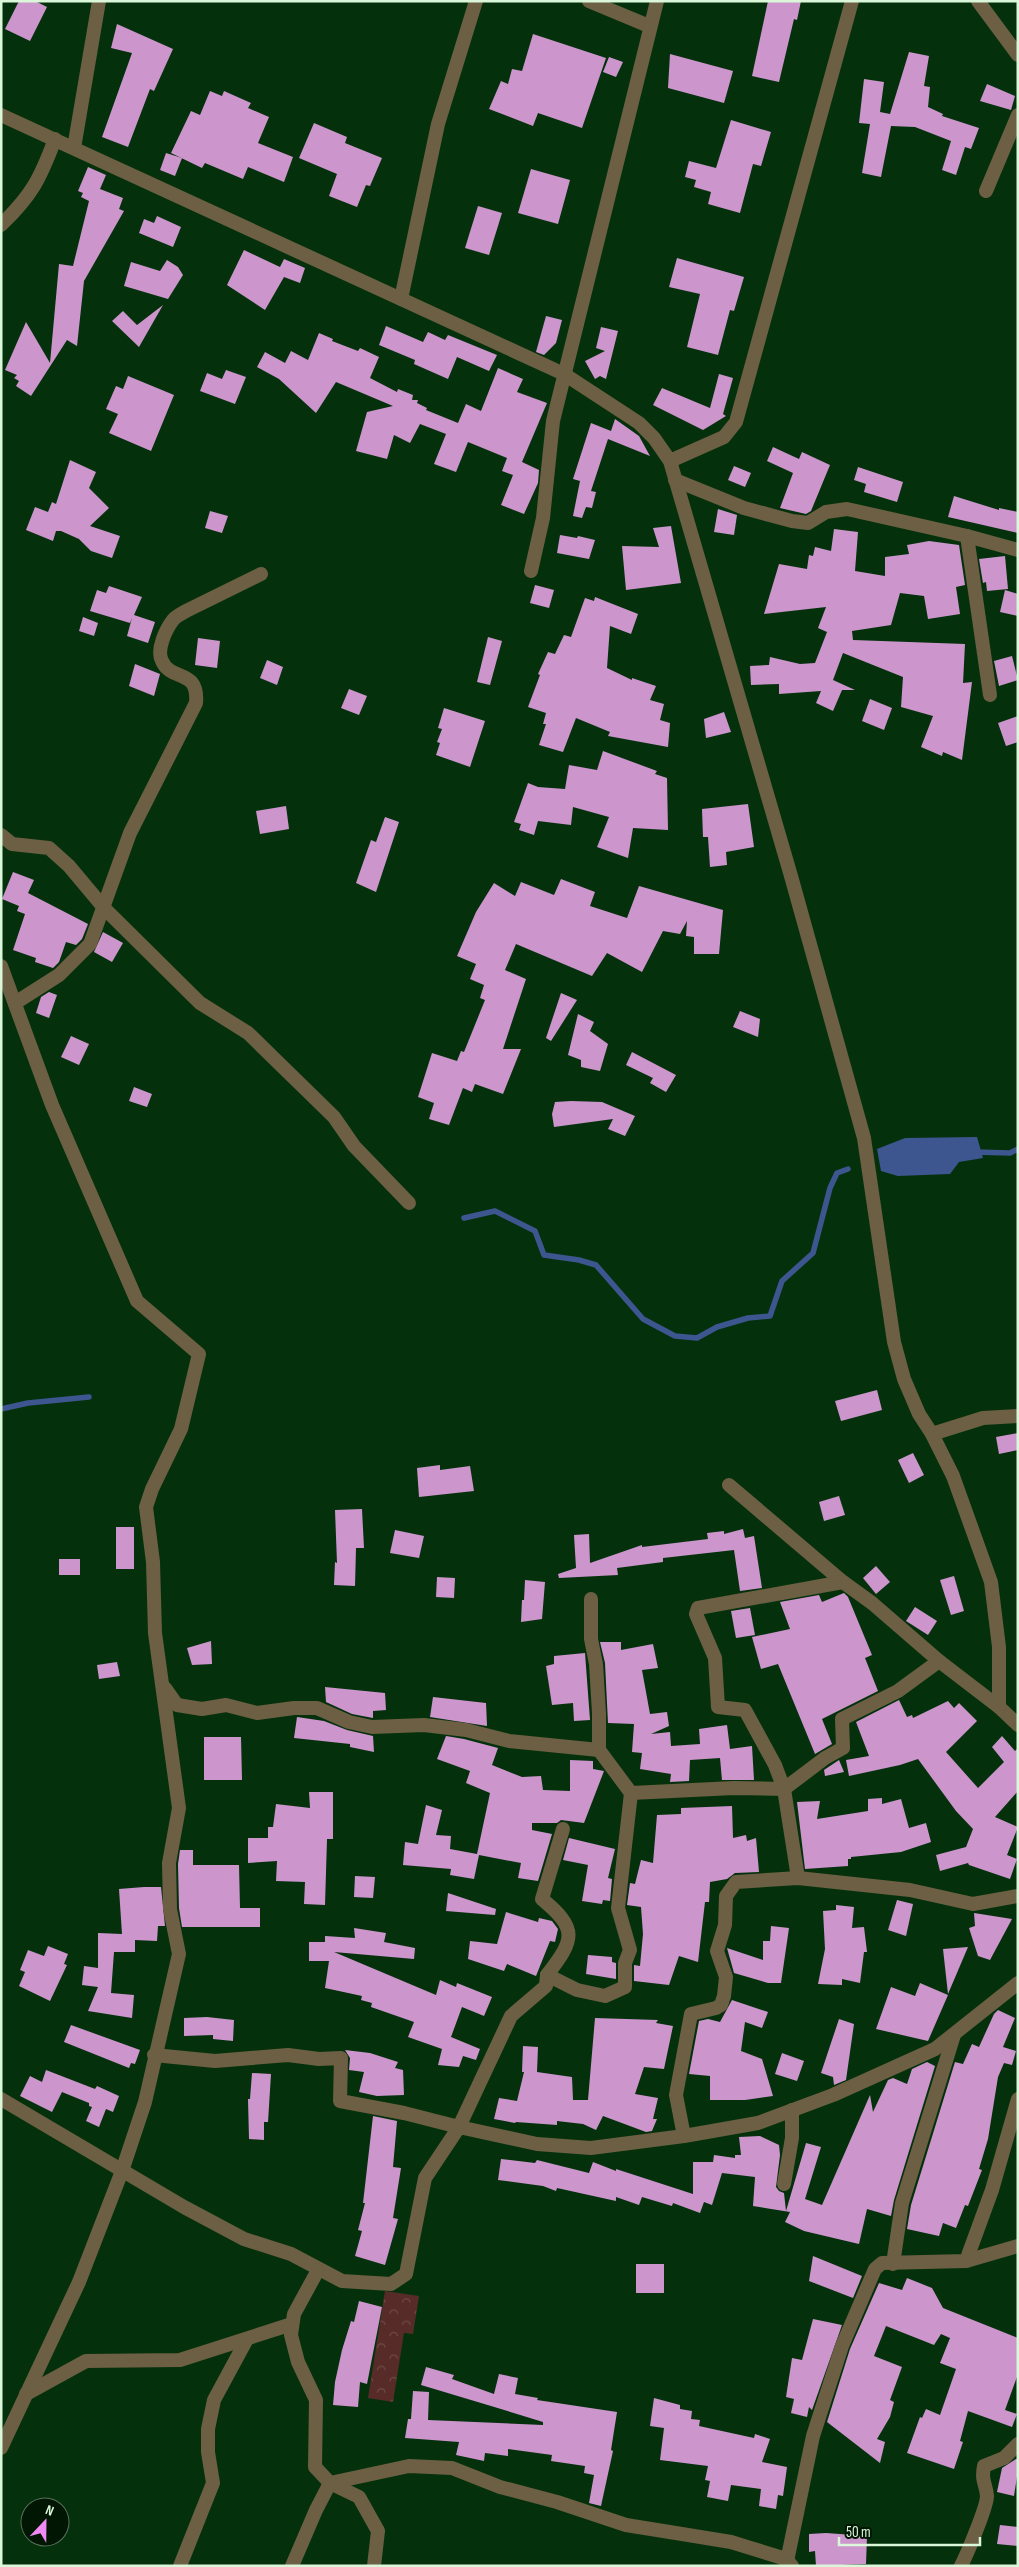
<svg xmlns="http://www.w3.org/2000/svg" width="1019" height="2567" font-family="'Sofia Sans Condensed',sans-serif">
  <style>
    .forest { fill: url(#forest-crowns) }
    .water { fill: #3e5690 }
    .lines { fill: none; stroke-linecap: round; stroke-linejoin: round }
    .stream { stroke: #3e5690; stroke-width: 5.5 }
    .building { fill: #cc96cd }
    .minor { stroke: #6c5f43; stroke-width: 14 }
  </style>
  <defs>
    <pattern id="forest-crowns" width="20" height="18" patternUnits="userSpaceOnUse" patternTransform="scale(1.25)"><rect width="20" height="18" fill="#572b27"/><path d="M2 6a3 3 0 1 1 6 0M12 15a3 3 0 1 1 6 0" fill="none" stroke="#6f4a46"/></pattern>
  </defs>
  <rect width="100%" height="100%" fill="#04310c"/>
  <path class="forest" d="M385,2291L419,2296L413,2334L404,2333L393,2402L368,2398Z"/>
  <path class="water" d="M977,1137L983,1158L959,1162L950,1174L898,1176L881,1171L877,1149L905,1138Z"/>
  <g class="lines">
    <g class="stream">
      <path d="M975,1152L1010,1153L1018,1149"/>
      <path d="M464,1218L495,1211L535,1231L544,1255L579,1260L596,1265L643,1319L675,1336L697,1338L717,1327L748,1318L770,1316L782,1281L813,1253L830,1188L837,1173L848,1169"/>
      <path d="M1,1409L28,1403L89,1397"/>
    </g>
  </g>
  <g class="building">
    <path d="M19,1H35L47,7L30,41L5,29Z"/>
    <path d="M768,1H801L797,20L794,19L779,82L752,76Z"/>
    <path d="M117,24L173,49L154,91L150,89L128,147L102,137L132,53L111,48Z"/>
    <path d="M533,34L606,58L582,128L538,113L533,126L489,109L501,81L508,84L512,69L522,71Z"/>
    <path d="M909,52L929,56L924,86L930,87L928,107L943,114L942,116L979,128L971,149L965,147L956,175L942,170L951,141L915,127L891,126L881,177L862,173L870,124L859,123L864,79L884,82L880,112L890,114Z"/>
    <path d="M670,54L733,71L724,103L668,88Z"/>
    <path d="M609,57L623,62L616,77L603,72Z"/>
    <path d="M987,84L1015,96L1011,110L980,101Z"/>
    <path d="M210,91L222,96L224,91L251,103L248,108L269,117L258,143L293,157L284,182L248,167L243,179L205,163L202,168L171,153L191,111L200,115Z"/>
    <path d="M731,120L771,132L761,166L753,164L740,213L708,204L711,192L694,187L696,180L685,177L689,161L716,168Z"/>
    <path d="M314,123L347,137L345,143L382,158L370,186L366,185L357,207L329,196L337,174L299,158Z"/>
    <path d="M166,153L182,158L175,176L160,170Z"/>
    <path d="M88,167L106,175L100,189L123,198L119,209L124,211L84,281L77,346L67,340L31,396L16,386L19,381L14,378L17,375L5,370L26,322L50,363L59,264L73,266L89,201L81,197L83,193L78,191Z"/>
    <path d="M531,169L570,180L558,224L518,213Z"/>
    <path d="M478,206L502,213L489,255L465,248Z"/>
    <path d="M157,216L181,227L173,247L139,233L144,219L154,223Z"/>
    <path d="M244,250L280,267L284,259L305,268L300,283L284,277L265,310L227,285Z"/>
    <path d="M677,258L744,277L734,311L730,310L718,355L687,347L700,294L669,287Z"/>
    <path d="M167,260L178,267L183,275L168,299L124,286L131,262L160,271Z"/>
    <path d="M163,305L139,347L112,321L123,311L137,325Z"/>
    <path d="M546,316L562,320L556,343L544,355L536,352Z"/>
    <path d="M386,326L423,342L428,332L445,340L448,335L497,355L489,371L457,357L448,379L414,364L415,360L379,345Z"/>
    <path d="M601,327L618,331L606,379L600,376L595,379L585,361L605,351L596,348Z"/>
    <path d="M319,333L333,339L332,341L358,351L360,348L379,357L370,378L397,392L398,389L413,395L412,400H418L417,403L427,408L426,410L458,423L466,404L481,411L498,368L523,379L517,392L547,403L522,462L539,470L538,483L524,514L501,505L513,475L502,471L507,458L468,442L456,472L434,464L446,434L420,424L410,443L394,435L387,459L356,451L367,412L393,406L336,382L316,413L279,379L257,367L265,352L285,363L291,351L308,360Z"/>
    <path d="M226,370L246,377L235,404L200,391L207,373L222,379Z"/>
    <path d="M719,374L733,378L723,414L726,416L703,430L653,405L662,388L710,408Z"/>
    <path d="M128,376L174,395L151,451L109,433L118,414L106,409L116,386L123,389Z"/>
    <path d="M615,419L639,436L650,456L608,439L591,491L596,492L592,508L586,507L582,518L573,516L580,481L573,479L591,423L611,431Z"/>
    <path d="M773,447L799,459L802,452L830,465L811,511L806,514L780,508L793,473L767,461Z"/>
    <path d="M70,460L96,472L89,488L109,508L90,526L120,536L112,558L91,551L79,539L61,531H56L53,541L26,530L35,507L48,512L52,502L56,504Z"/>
    <path d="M734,466L751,473L745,487L728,480Z"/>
    <path d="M858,467L903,482L897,502L864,492L866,484L854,480Z"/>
    <path d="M954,496L999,510V508L1018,512V533L948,517Z"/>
    <path d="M718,509L737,515L734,535L714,532Z"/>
    <path d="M210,511L228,516L222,533L205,528Z"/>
    <path d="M671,526L681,583L626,590L622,546L659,547L653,528Z"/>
    <path d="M834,529L858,532L855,571L885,576V557L909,554L907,545L929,541L959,545L965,585L956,587L960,614L928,619L924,596L900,593L891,625L852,631L853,640L965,644L963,683L972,682L962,760L943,752L942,756L921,747L933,716L901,707L903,677L843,653L833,680L855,690H842L833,711L816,703L821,691L779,694V684L751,685L750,666L769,665L770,657L800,664L815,663L827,632L818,628L826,607L764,614L779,564L807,569L809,555L813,556L815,547L831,551Z"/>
    <path d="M560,535L577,538L578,536L595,540L589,559L557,553Z"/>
    <path d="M1005,556L1008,589L987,591L986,582L983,583L979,559Z"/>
    <path d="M535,585L554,590L549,608L530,603Z"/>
    <path d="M109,586L142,597L134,615L155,622L148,643L127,636L132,618L130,623L90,611L97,590L106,593Z"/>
    <path d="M1005,590L1018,594V616L1000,612Z"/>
    <path d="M595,597L638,614L631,634L610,626L607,668L632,680V678L656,686L650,700L664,704L660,720L670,723L668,747L608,736L610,732L576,718L563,752L539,745L546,724H543L546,713L528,707L540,675L538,674L548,652L555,654L564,635L571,637L585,598L594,601Z"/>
    <path d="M83,617L98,623L94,636L79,631Z"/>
    <path d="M488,637L502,641L490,685L477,682Z"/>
    <path d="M198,638L220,641L217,668L195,665Z"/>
    <path d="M1012,656L1018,680L999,686L994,661Z"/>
    <path d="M267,660L283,667L277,685L260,678Z"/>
    <path d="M135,664L160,674L154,696L129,686Z"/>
    <path d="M349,689L367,696L359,715L341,708Z"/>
    <path d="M870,699L892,708L884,730L862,721Z"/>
    <path d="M444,708L485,721L470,767L436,755L440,743L437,742L442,729L438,728Z"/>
    <path d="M724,712L731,732L706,738L704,719Z"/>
    <path d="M1018,716V742L1006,746L998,723Z"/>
    <path d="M603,751L657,771L655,774L667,778L668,830L633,828L628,858L597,847L609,817L573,807L571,825L538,821L534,835L519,830L521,824L514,822L528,783L538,787L565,789L569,765L597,770Z"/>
    <path d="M748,804L754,847L726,852L727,865L710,867L708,837H703L702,809Z"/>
    <path d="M286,806L289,829L260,834L256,811Z"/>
    <path d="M385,817L399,822L376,892L356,883L371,840L376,842Z"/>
    <path d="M13,872L34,880L28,893L88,924L82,939L76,945L66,942L59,962L53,968L35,962L36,958L13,950L25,914L17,911L19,906L2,899Z"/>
    <path d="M561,879L595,892L590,906L627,918L639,886L723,910L719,954H694V937L686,936L687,921L680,934L663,931L642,972L607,953L592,976L516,944L505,970L526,979L503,1049H521L503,1094L475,1084L472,1092L463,1088L449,1125L429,1119L434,1103L418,1097L432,1053L457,1061L461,1051L464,1052L485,1000L480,998L484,985L470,979L476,964L457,956L476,912L494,883L515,896L521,882L554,895Z"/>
    <path d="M103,932L123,943L112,962L94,952Z"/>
    <path d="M49,992L57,995L49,1018L36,1013L41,997Z"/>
    <path d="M561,993L577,1000L551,1041L546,1038Z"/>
    <path d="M740,1011L760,1019L758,1037L733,1027Z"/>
    <path d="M578,1014L594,1022L590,1031L608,1044L600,1071L581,1067V1060L568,1055Z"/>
    <path d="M71,1036L89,1044L79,1065L61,1057Z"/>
    <path d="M632,1052L676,1075L666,1092L650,1083L653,1078L626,1065Z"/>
    <path d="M134,1087L152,1094L147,1107L129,1101Z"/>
    <path d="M571,1101L602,1102L635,1116L625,1136L608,1129L613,1119L554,1127L552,1114L555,1102Z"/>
    <path d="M877,1390L882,1410L841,1421L835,1401Z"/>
    <path d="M1018,1433V1450L999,1454L996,1437Z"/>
    <path d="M913,1453L924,1475L909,1483L898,1460Z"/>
    <path d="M440,1465V1470L470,1466L474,1491L419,1497L417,1468Z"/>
    <path d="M839,1496L845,1515L824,1521L819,1502Z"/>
    <path d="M362,1509L364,1548H356L355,1586L334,1585L335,1562L337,1563L335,1510Z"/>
    <rect x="116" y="1527" width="18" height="42"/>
    <path d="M743,1529L745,1538L754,1536L762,1588L740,1591L734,1550L663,1558V1562L617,1568L618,1575L559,1578L558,1574L576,1568L574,1535L589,1534L590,1563L642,1545V1547L708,1539L707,1533L724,1531V1534Z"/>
    <path d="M395,1530L424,1536L419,1558L390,1553Z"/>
    <rect x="59" y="1559" width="21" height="16"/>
    <path d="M876,1566L890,1582L876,1594L863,1578Z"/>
    <path d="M954,1576L964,1611L951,1615L940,1580Z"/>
    <path d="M437,1577L455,1578L454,1598L436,1597Z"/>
    <path d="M525,1580L545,1582L542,1619L521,1622L522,1600H524Z"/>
    <path d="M844,1593L848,1597L872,1655L865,1658L878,1691L822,1719L832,1744L815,1754L778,1664L761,1669L752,1637L790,1629L780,1602L819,1595L822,1602Z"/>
    <path d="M915,1607L937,1621L928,1635L906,1621Z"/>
    <path d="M750,1608L755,1635L736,1638L731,1611Z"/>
    <path d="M211,1641L212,1664L192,1665L187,1648Z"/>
    <path d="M600,1642H621V1650L653,1644L658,1668L642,1670L650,1714L667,1712L669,1726L651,1734L670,1732L671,1746L700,1744L699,1729L727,1725L730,1749L752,1746L754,1780H722L720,1758L690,1760L689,1781L670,1782L671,1774L640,1769L642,1753L632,1752L634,1724L608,1723L605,1663Z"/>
    <path d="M585,1653L590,1720L574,1721L573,1703L552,1705L546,1666L554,1664V1656Z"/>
    <path d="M117,1662L120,1676L99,1679L97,1665Z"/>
    <path d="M325,1687L385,1693L386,1710L373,1711V1718L352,1714L326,1702Z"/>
    <path d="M433,1697L486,1703L487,1726L430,1717Z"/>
    <path d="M899,1700L907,1717L912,1715L913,1718L948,1701L954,1708L959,1703L977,1721L946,1752L978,1788L1004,1762L992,1747L1002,1736L1015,1751L1018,1748V1791L995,1817L1018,1827L1007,1855L1017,1859L1010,1879L969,1865L968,1863L940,1871L936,1855L966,1847L973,1829L956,1811L918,1759L900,1765L849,1776L846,1760L869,1756L856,1722Z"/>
    <path d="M297,1717L324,1721L347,1730L373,1736L374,1752L350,1747V1744L294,1738Z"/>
    <path d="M446,1736L464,1739L498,1748L492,1765L522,1777L541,1776L543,1790L570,1791V1760L593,1761V1769L604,1771L584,1823L561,1820L557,1823H532V1830L552,1834L538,1881L518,1878L521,1863L479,1855L474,1879L450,1875L451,1869L403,1865L405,1842L418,1844L426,1805L442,1810L436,1835L451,1836L450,1849L477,1854L490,1793L466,1783L470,1771L437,1759Z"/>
    <path d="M204,1737H241L242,1780H204Z"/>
    <path d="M839,1760L844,1772L825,1776L824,1770Z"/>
    <path d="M309,1792H333V1839H327L325,1905L304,1904L305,1882L276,1881L277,1861L248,1863V1838H268V1827H273L276,1804L310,1808Z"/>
    <path d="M882,1798V1804L901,1799L909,1828L926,1823L931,1842L901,1852L851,1857V1859H848V1866L805,1869L797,1802L820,1801L817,1819L868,1811V1799Z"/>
    <path d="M732,1806L733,1838L746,1835L747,1841L756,1838L759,1872L735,1873L727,1879L710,1882L709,1902H705L698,1962L679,1956L669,1985L634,1981V1965L640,1966L643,1934L641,1907L627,1905L630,1883L635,1884L641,1860L653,1863L657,1815L681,1814V1808Z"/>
    <path d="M569,1838L615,1849L608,1878L612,1879L610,1901L603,1900L602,1904L582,1901L588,1865L563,1860Z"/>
    <path d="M180,1850H193V1865H239L240,1908H260V1927H182L179,1908L178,1864Z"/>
    <path d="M355,1876L375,1877L373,1898L354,1897Z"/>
    <path d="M144,1887H161L165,1926H158L157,1941L135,1940V1952H114L111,1993L134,1995L132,2018L88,2011L98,1987L82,1985L84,1966L98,1968V1933L122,1934L119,1889Z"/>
    <path d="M448,1893L496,1909L495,1915L446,1911Z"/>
    <path d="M897,1900L913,1904L906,1936L888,1930Z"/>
    <path d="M836,1905L854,1907L852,1928L864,1927L867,1952H864L860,1983L842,1979V1985L818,1984L825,1949L823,1911L836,1910Z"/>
    <path d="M506,1912L538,1922L539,1918L552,1921L558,1929L555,1942L550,1941L536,1976L507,1964L504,1971L468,1959L470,1941L497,1944Z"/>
    <path d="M974,1913L1012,1919L990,1960L978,1956L969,1928L975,1926Z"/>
    <path d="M771,1926L789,1928L781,1983H768L734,1973L727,1948L763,1960V1941H770Z"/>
    <path d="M354,1928L386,1933L384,1942L415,1948L414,1959L334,1952L436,1995L440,1980L456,1987L457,1983L492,1997L484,2016L462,2007L451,2037L480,2049L476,2060L463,2056L459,2067L438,2065L442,2049L408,2037L414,2022L371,2007L372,2003L361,2000L362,1996L325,1988L329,1961H309V1942H325V1936L355,1938Z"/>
    <path d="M48,1946L68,1954L64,1964L67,1965L50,2001L19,1986L25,1972L20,1970L28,1950L44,1956Z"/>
    <path d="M968,1947L948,1994L943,1949Z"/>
    <path d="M588,1955L612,1957V1962L616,1963V1979L586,1974Z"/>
    <path d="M920,1983L948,1995L928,2041L876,2029L891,1987L915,1996Z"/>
    <path d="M732,2000L768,2012L762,2028L745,2022L741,2051L762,2059L773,2096L745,2100H710V2076L689,2074L699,2021L708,2019L720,2022Z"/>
    <path d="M998,2010L1015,2018L1003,2047L1016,2051L1012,2065L1004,2063L998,2077L988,2139L979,2169L982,2170L968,2206L965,2205L956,2228L943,2223L939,2236L907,2229L911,2205L955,2062L963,2064L972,2044L979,2047L994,2014Z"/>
    <path d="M207,2017L234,2020L233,2041L213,2039V2035L184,2036V2018Z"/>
    <path d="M595,2018L658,2020L656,2023L673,2026L664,2069L644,2067L635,2094L658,2098L653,2119H657L652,2131L646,2132L603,2116L596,2130L583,2124L557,2121V2125L516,2122L515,2123L494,2119L499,2098L517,2101L524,2072H522L523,2046L538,2047L537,2072L572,2077L573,2100H588Z"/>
    <path d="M839,2019L854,2024L846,2080L834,2085L833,2077L821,2073Z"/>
    <path d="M71,2025L140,2050L135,2064L131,2063L129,2068L64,2042Z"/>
    <path d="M345,2050L370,2053L398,2062L395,2068L403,2070L404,2095L377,2096L359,2092L364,2072L349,2070L350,2058Z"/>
    <path d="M782,2053L804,2061L797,2081L775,2074Z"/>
    <path d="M927,2062L935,2066L894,2200L891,2216L867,2209L859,2244L804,2231L785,2222L790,2212L753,2206L755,2177L722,2173L712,2205L704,2202L700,2213L673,2203L672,2206L642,2197L639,2205L616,2197V2201L557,2188L556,2191L543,2186L498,2180L501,2159L535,2163L537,2160L589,2173L593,2162L616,2171V2169L693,2194V2162H713L714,2155L735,2158V2155H741L739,2137L760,2136L779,2145L780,2155L776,2187L779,2191L784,2193L786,2211L806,2143L821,2147L805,2199L822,2205L870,2095L873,2112L888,2080L893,2078L907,2084L912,2069Z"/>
    <path d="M46,2070L95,2089L97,2086L119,2096L113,2112L106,2109L99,2127L86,2121L92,2107L89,2106V2103L62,2092L52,2112L20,2096L30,2076L42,2082Z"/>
    <path d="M252,2073L271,2074L268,2122H264V2140L249,2139L248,2099H250Z"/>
    <path d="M373,2116L397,2121L393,2167L401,2168L393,2218L398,2219L385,2265L355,2256L362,2231L358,2230L365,2203H363Z"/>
    <path d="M813,2256L862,2276L853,2298L809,2281Z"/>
    <rect x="636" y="2264" width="28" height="29"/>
    <path d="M907,2278L932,2288L943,2308L1018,2338V2374L1005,2410L1017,2414L1012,2427L968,2411L960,2441L963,2442L954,2469L907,2453L920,2417L922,2418L926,2409L940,2415L956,2369L940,2363L950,2338L941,2334L934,2345L886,2326L874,2356L902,2367L890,2400L894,2402L890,2417L877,2439L885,2442L880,2463L827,2422L850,2349L879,2283L902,2290Z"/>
    <path d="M359,2301L382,2307L367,2384L360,2382L358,2407L333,2405L335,2382L342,2350L351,2321L354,2322Z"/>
    <path d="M813,2319L842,2325L812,2410L809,2407L807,2417L791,2413L794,2399L786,2397L792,2358L802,2360Z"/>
    <path d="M426,2367L454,2375L452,2379L494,2394L499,2374L518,2378L515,2394L538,2398L537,2400L617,2412L611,2450L613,2451L601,2506L589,2503L594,2475L584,2473L585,2466L551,2461L552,2455L508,2449V2456L485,2453L484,2461L456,2455L459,2442L405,2438L408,2419H411L413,2391L429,2392L428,2420L543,2425V2422L491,2406L493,2399L491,2406L421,2385Z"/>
    <path d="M654,2398L680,2405V2409L692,2411L691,2419L700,2420L699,2426L754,2438L755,2434L770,2439L762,2462L787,2467L783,2496L778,2495L776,2509L759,2506L761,2489L731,2485L728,2501L707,2497L710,2481L705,2480L708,2466L660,2460L664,2428L650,2426Z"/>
    <path d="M1016,2459H1018V2470L1014,2496L997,2492L1002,2468Z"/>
    <path d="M1000,2525L1018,2527V2546L997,2544Z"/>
    <path d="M826,2533L867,2536L866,2564L816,2566L815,2551L809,2552V2534Z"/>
  </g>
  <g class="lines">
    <g class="minor">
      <path d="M589,1L649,26"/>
      <path d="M978,1L1018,55"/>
      <path d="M1,115L564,374L639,423L654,438L670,461L791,876L864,1138L894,1342L904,1379L919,1414L932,1434L953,1476L991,1582L999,1647V1707L1018,1725"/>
      <path d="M74,148L99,1"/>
      <path d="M986,191L1018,115"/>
      <path d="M1,225C32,195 40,179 55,139"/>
      <path d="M401,299L438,124L476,1"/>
      <path d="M670,461L724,437L736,422L852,1"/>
      <path d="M675,480L744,508L792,521L808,523L826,512L847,509L967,536L1018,550"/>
      <path d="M967,536L990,695"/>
      <path d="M531,571L543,518L553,421L657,1"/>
      <path d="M1,835L12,844L49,848L69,866L105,909L200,1003L248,1033L334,1117L354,1146L409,1203"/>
      <path d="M1,966L52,1105L137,1301L199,1354L181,1429L152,1489L146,1507L153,1562L155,1633L179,1808L169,1863L170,1909L179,1954L145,2102L122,2171L79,2282L1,2448"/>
      <path d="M15,1003L59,975L90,944L130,833L196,703C199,668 171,682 162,661C156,650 166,629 173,620C176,616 181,614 186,611L261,574"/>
      <path d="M932,1434L983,1418L1018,1416"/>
      <path d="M729,1485L843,1582L872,1603L939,1661L999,1707"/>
      <path d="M165,1688L177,1705L202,1709L226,1705L257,1713L294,1708H317L349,1722L372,1727L424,1725L466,1730L509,1741L599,1750"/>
      <path d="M631,1793L734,1788L784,1789L825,1758L843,1748L842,1719L898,1691L939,1661"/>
      <path d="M798,1878L784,1789L775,1765L745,1710L718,1707L715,1658L696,1614L698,1608L843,1582"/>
      <path d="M547,1975C575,1939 578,1929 542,1899L563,1829"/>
      <path d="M154,2055L215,2061L288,2055L319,2059L341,2058L340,2101L404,2113L459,2127L511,2016L546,1986L547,1975L577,1990L605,1996L625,1987V1963L630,1950L618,1908L631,1793L599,1750V1713L596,1664L591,1639V1599"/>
      <path d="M1,2099L184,2207L244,2239L291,2254L342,2281L391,2284L406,2274L425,2178L459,2127L537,2144L591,2148L684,2136L758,2123L833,2095L935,2049L1018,1983"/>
      <path d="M684,2136L676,2095L691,2014L716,2008L721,2005L724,1996L726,1977L717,1951L725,1925L726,1896L736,1882L798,1878L910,1890L973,1904L1018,1896"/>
      <path d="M784,2184L792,2138V2110"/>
      <path d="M966,2261L992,2190L1018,2099"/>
      <path d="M893,2264L902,2203L954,2035"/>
      <path d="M318,2270L294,2314L291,2335L298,2362L316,2400L315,2467L330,2483L409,2466L452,2468L500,2487L557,2502L626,2525L731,2542L786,2559L792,2566"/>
      <path d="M26,2394L86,2361L180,2360L292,2324"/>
      <path d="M180,2566L213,2483L208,2452V2429L214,2400L247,2339"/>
      <path d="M292,2566L316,2510L330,2483L359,2497L378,2531L374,2566"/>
      <path d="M786,2566L813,2436L842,2346L875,2269L882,2263L966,2261L1018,2246"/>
      <path d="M961,2566C967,2554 987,2507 987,2496C986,2483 981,2482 984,2466L1004,2458L1018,2444"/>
    </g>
  </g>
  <rect width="1019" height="2567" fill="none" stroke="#daf7da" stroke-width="5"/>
  <g transform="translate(45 2522) rotate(22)"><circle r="24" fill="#011603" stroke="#587059"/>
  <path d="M0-4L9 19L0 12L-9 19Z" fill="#f08bf5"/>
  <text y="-8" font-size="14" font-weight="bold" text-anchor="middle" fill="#daf7da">N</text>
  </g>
  <path d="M839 2537v8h141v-8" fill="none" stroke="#daf7da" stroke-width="2.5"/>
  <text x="846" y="2537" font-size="15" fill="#daf7da" stroke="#011603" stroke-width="4" paint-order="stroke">50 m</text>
</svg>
